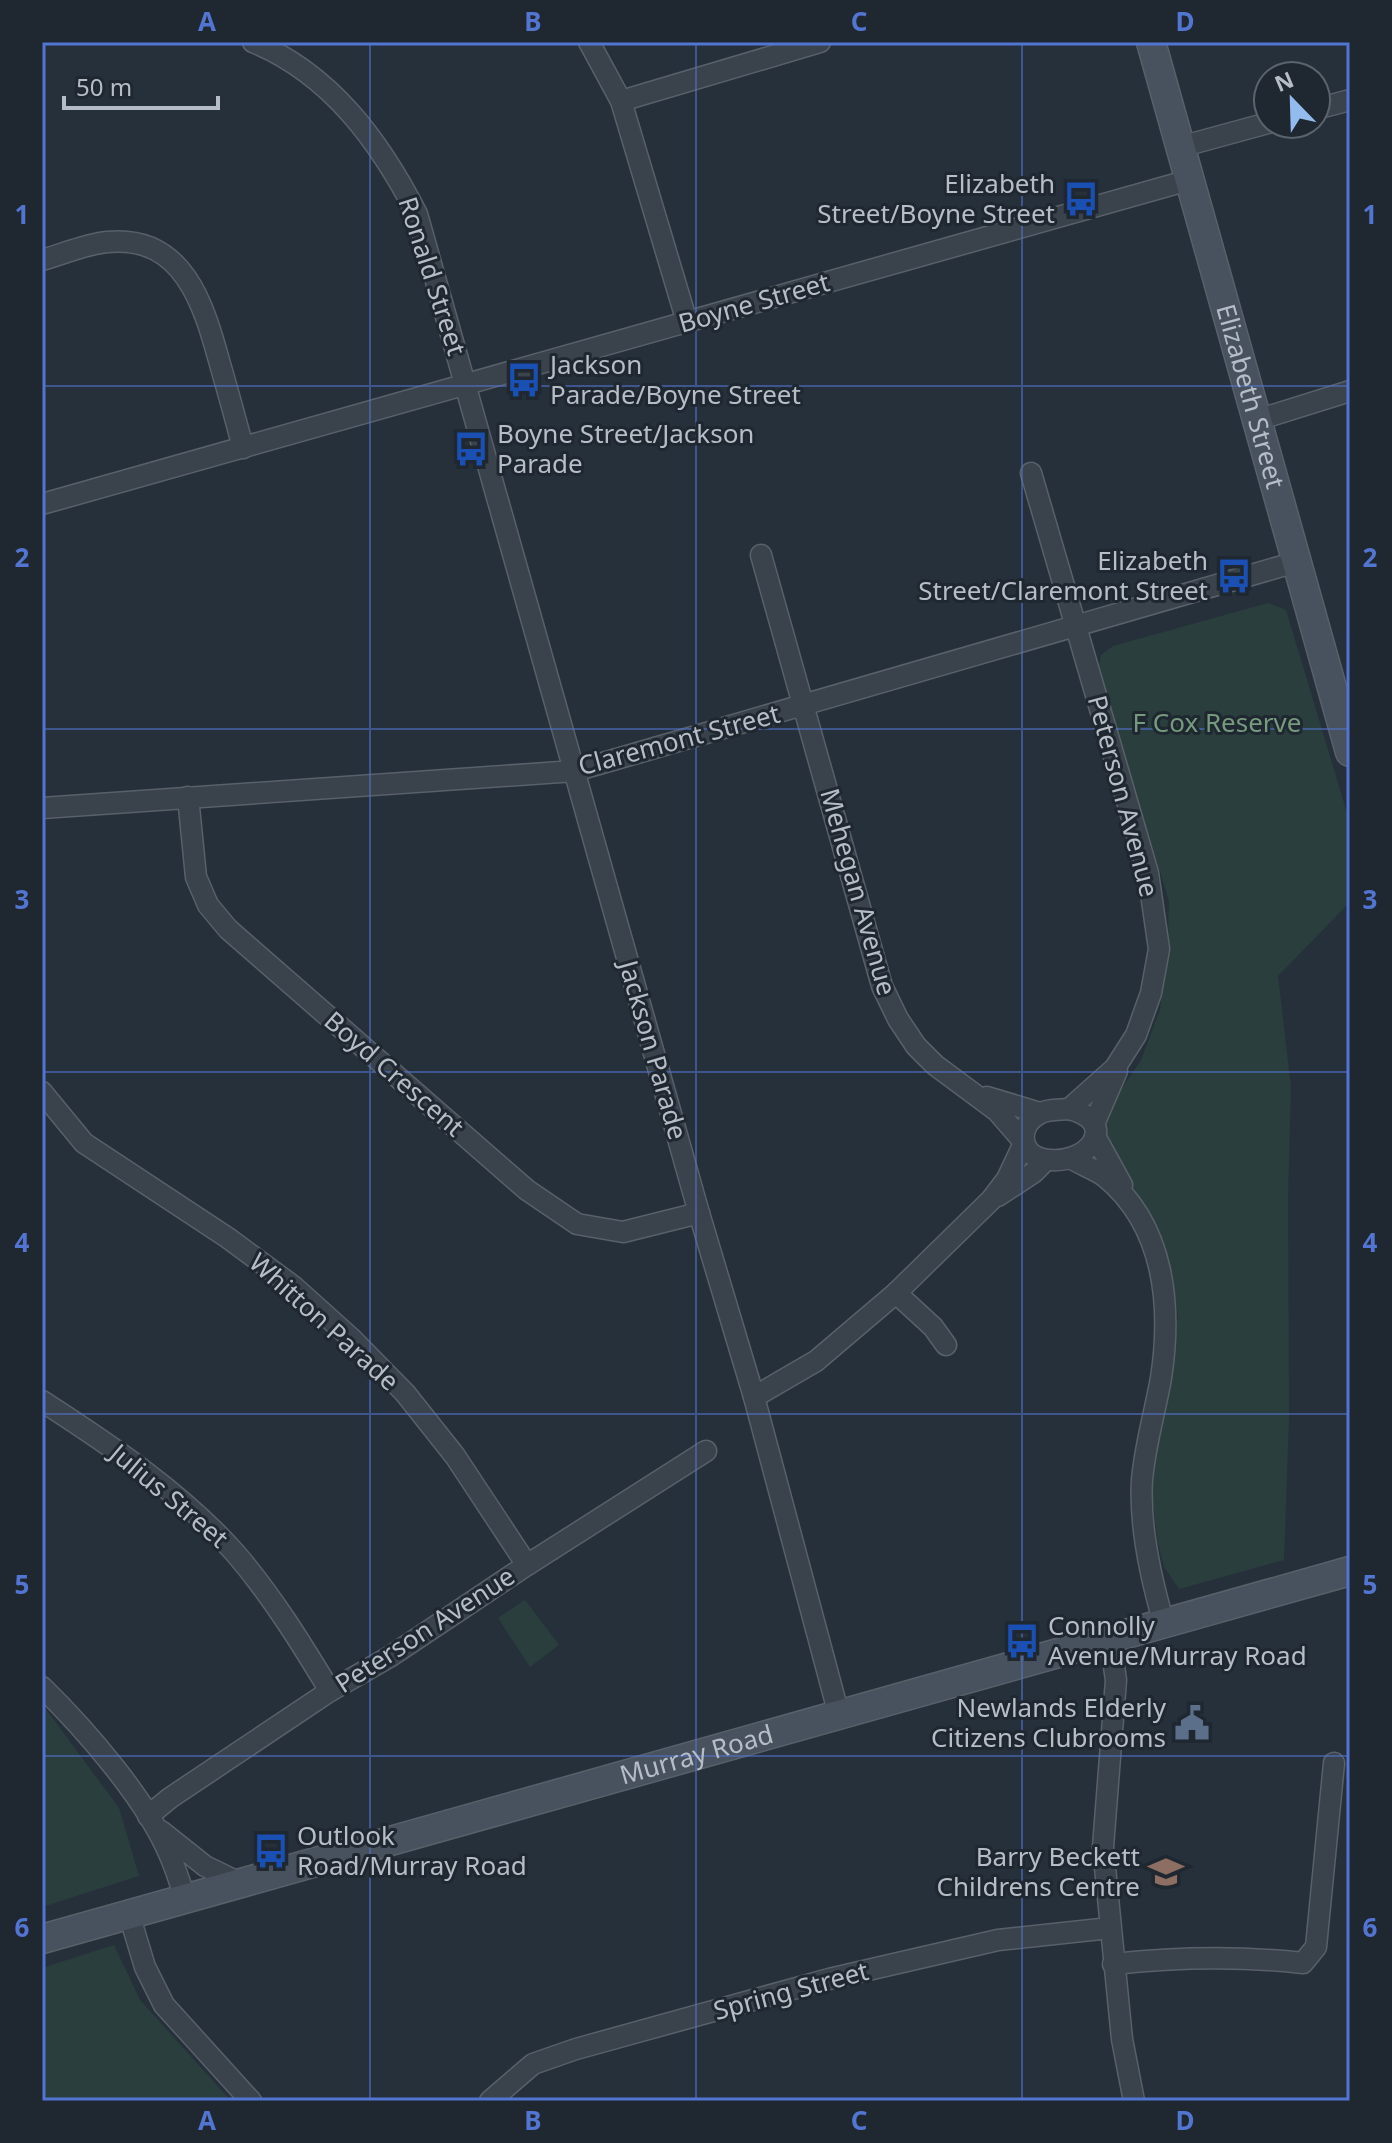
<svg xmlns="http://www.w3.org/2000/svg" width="1392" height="2143" font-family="'Noto Sans',sans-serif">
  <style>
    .green { fill: #2b3e3e }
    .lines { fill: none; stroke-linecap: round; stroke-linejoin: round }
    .street-casing { stroke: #586069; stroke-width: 23 }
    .secondary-casing { stroke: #586069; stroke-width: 31 }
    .street { stroke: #3a424b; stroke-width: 20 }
    .secondary { stroke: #48515e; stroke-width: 28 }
    .grid { fill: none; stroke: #5375d2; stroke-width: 2; stroke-opacity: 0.55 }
    .labels { text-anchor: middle; stroke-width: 6; stroke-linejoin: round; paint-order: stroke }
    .poi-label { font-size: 26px; fill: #b6bdc6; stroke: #1f2730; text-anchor: end }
    .street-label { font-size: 26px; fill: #b6bdc6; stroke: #1f2730 }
    .park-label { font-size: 26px; fill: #769a7d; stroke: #1f2730 }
    .neatline { fill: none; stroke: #5375d2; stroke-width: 3 }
    .grid-label { font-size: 26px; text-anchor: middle; font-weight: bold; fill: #5375d2 }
  </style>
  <rect width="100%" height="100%" fill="#26303b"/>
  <g class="green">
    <path d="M1268,603L1286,610L1350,823V902L1278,976L1291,1087L1288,1195L1289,1416L1284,1560L1179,1589L1164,1567L1158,1543L1153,1504V1472L1178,1317L1172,1272L1160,1238L1109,1146L1106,1123L1110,1106L1141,1060L1160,1010L1168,939L1169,901L1098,670L1101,655L1113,646Z"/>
    <path d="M525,1600L559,1645L530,1667L498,1618Z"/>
    <path d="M42,1704L119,1808L139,1876L42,1907Z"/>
    <path d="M114,1945L140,2000L231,2101H42V1968Z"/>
  </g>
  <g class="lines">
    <g class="street-casing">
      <g id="street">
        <path d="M253,42C331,74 380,142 417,214L699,1213L754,1397L839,1715"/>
        <path d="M589,42L621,101L687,322"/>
        <path d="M621,101L820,42"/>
        <path d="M1316,109L1350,100"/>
        <path d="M1180,147L1268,123"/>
        <path d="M42,260C63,254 86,244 107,242C184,234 204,306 220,364C228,392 236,420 243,448"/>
        <path d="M1257,420L1350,391"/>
        <path d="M1031,473L1148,873L1159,949L1151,993L1136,1035L1115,1068L1069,1109"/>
        <path d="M42,504L1189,180"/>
        <path d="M761,555L882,986L898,1019L916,1046L935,1065L997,1111L1023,1141"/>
        <path d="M188,797L196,877L208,905L228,929L527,1190L577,1224L623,1232L699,1213"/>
        <path d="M42,808L575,771L1296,562"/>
        <path d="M42,1092L84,1143L228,1238L293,1286L352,1339L405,1393L455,1456L527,1565"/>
        <path d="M987,1097L1040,1113"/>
        <path d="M1069,1109C1122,1122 1088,1168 1043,1159C1018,1154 1018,1124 1039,1114C1047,1109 1059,1110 1069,1109Z"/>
        <path d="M1094,1124L1117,1071"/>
        <path d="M1095,1136L1122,1185"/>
        <path d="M1072,1159C1082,1165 1094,1169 1104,1176C1165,1225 1172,1306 1161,1378C1155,1412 1145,1445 1142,1480C1139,1527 1151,1579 1164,1624"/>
        <path d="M998,1196L1033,1173L1046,1160"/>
        <path d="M896,1293L933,1327L946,1345"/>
        <path d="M754,1397L816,1361L896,1293L991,1200L1007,1179L1024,1143"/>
        <path d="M42,1401C110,1445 182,1493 236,1554C272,1596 301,1643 330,1691"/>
        <path d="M1110,1640L1116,1680L1103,1847L1122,2039L1134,2101"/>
        <path d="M42,1687C85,1729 147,1800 170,1856C176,1869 180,1884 185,1897"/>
        <path d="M148,1816L170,1798L330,1691L391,1656L527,1565L706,1451"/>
        <path d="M161,1831L205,1866L238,1882"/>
        <path d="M129,1914L145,1967L164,2005L251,2101"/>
        <path d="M1113,1964C1177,1957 1240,1956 1303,1963L1316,1947L1334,1763"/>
        <path d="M490,2101L533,2064L576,2049L829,1979L998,1940L1110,1928"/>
      </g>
    </g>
    <g class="secondary-casing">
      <g id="secondary">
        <path id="s1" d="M1151,42L1350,752"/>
        <path id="s2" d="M42,1939L1350,1571"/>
      </g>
    </g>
    <use href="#street" class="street"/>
    <use href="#secondary" class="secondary"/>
  </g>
  <path class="grid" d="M370,42V2101M696,42V2101M1022,42V2101M42,386H1350M42,729H1350M42,1072H1350M42,1414H1350M42,1756H1350"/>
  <defs>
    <g id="bus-bare" transform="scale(2.76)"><path d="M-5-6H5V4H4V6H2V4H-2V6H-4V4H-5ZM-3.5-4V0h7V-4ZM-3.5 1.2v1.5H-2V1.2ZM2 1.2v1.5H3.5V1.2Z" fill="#1a4fb4" stroke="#1f2730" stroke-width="2.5" paint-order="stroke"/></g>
    <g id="civic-bare" transform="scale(2.76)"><path d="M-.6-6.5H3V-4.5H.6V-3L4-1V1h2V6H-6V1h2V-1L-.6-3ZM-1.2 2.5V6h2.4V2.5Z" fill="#5c6f8a" stroke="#1f2730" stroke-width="2.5" paint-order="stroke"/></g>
    <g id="school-bare" transform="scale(2.76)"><path d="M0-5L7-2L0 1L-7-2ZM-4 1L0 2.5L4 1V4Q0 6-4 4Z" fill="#8d6e63" stroke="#1f2730" stroke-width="2.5" paint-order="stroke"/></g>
  </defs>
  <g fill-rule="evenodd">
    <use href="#bus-bare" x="1081" y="199"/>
    <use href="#bus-bare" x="524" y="380"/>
    <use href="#bus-bare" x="471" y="449"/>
    <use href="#bus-bare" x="1234" y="576"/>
    <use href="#bus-bare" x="1022" y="1641"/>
    <use href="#civic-bare" x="1192" y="1723"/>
    <use href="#bus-bare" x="271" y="1851"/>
    <use href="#school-bare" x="1166" y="1872"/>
  </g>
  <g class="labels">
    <g class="poi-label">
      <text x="1055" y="193">Elizabeth<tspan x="1055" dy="30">Street/Boyne Street</tspan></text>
      <text x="550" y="374" text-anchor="start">Jackson<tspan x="550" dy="30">Parade/Boyne Street</tspan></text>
      <text x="497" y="443" text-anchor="start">Boyne Street/Jackson<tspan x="497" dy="30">Parade</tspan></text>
      <text x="1208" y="570">Elizabeth<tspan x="1208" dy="30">Street/Claremont Street</tspan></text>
      <text x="1048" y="1635" text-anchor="start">Connolly<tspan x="1048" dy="30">Avenue/Murray Road</tspan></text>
      <text x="1166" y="1717">Newlands Elderly<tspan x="1166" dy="30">Citizens Clubrooms</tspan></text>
      <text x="297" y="1845" text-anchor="start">Outlook<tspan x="297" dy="30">Road/Murray Road</tspan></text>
      <text x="1140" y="1866">Barry Beckett<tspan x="1140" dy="30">Childrens Centre</tspan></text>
    </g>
    <g class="street-label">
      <text transform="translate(432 276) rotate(72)" y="9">Ronald Street</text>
      <text transform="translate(754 303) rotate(-16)" y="9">Boyne Street</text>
      <text dy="9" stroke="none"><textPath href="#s1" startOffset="368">Elizabeth Street</textPath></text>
      <text transform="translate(679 740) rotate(-15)" y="9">Claremont Street</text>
      <text transform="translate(1123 796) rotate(75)" y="9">Peterson Avenue</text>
      <text transform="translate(858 892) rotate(74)" y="9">Mehegan Avenue</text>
      <text transform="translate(653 1050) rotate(74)" y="9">Jackson Parade</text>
      <text transform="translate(394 1074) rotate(41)" y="9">Boyd Crescent</text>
      <text transform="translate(324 1322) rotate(42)" y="9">Whitton Parade</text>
      <text transform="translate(169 1496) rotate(40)" y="9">Julius Street</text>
      <text transform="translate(425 1630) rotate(-33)" y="9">Peterson Avenue</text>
      <text dy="9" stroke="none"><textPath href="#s2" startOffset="680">Murray Road</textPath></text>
      <text transform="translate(791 1991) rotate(-15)" y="9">Spring Street</text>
    </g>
    <g class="park-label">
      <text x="1217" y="732">F Cox Reserve</text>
    </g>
  </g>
  <rect width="1392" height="2143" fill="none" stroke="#1f2730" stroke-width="88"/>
  <g transform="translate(1292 100) rotate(337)"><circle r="38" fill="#1f2730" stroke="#5b636c" stroke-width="2"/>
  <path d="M0-6L14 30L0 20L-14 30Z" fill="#94bbed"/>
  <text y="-12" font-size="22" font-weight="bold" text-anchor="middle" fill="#b6bdc6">N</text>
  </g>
  <path d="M64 96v12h154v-12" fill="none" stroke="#b6bdc6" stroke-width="4"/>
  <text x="76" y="96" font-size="24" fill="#b6bdc6" stroke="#1f2730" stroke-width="6" paint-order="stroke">50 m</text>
  <rect x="44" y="44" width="1304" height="2055" class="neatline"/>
  <g class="grid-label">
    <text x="207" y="31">A</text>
    <text x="533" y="31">B</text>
    <text x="859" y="31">C</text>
    <text x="1185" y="31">D</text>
    <text x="22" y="224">1</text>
    <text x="1370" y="224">1</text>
    <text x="22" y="567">2</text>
    <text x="1370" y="567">2</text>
    <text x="22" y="909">3</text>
    <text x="1370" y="909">3</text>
    <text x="22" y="1252">4</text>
    <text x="1370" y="1252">4</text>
    <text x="22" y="1594">5</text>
    <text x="1370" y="1594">5</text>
    <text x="22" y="1937">6</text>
    <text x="1370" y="1937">6</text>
    <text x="207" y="2130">A</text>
    <text x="533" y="2130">B</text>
    <text x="859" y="2130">C</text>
    <text x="1185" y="2130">D</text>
  </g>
</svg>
